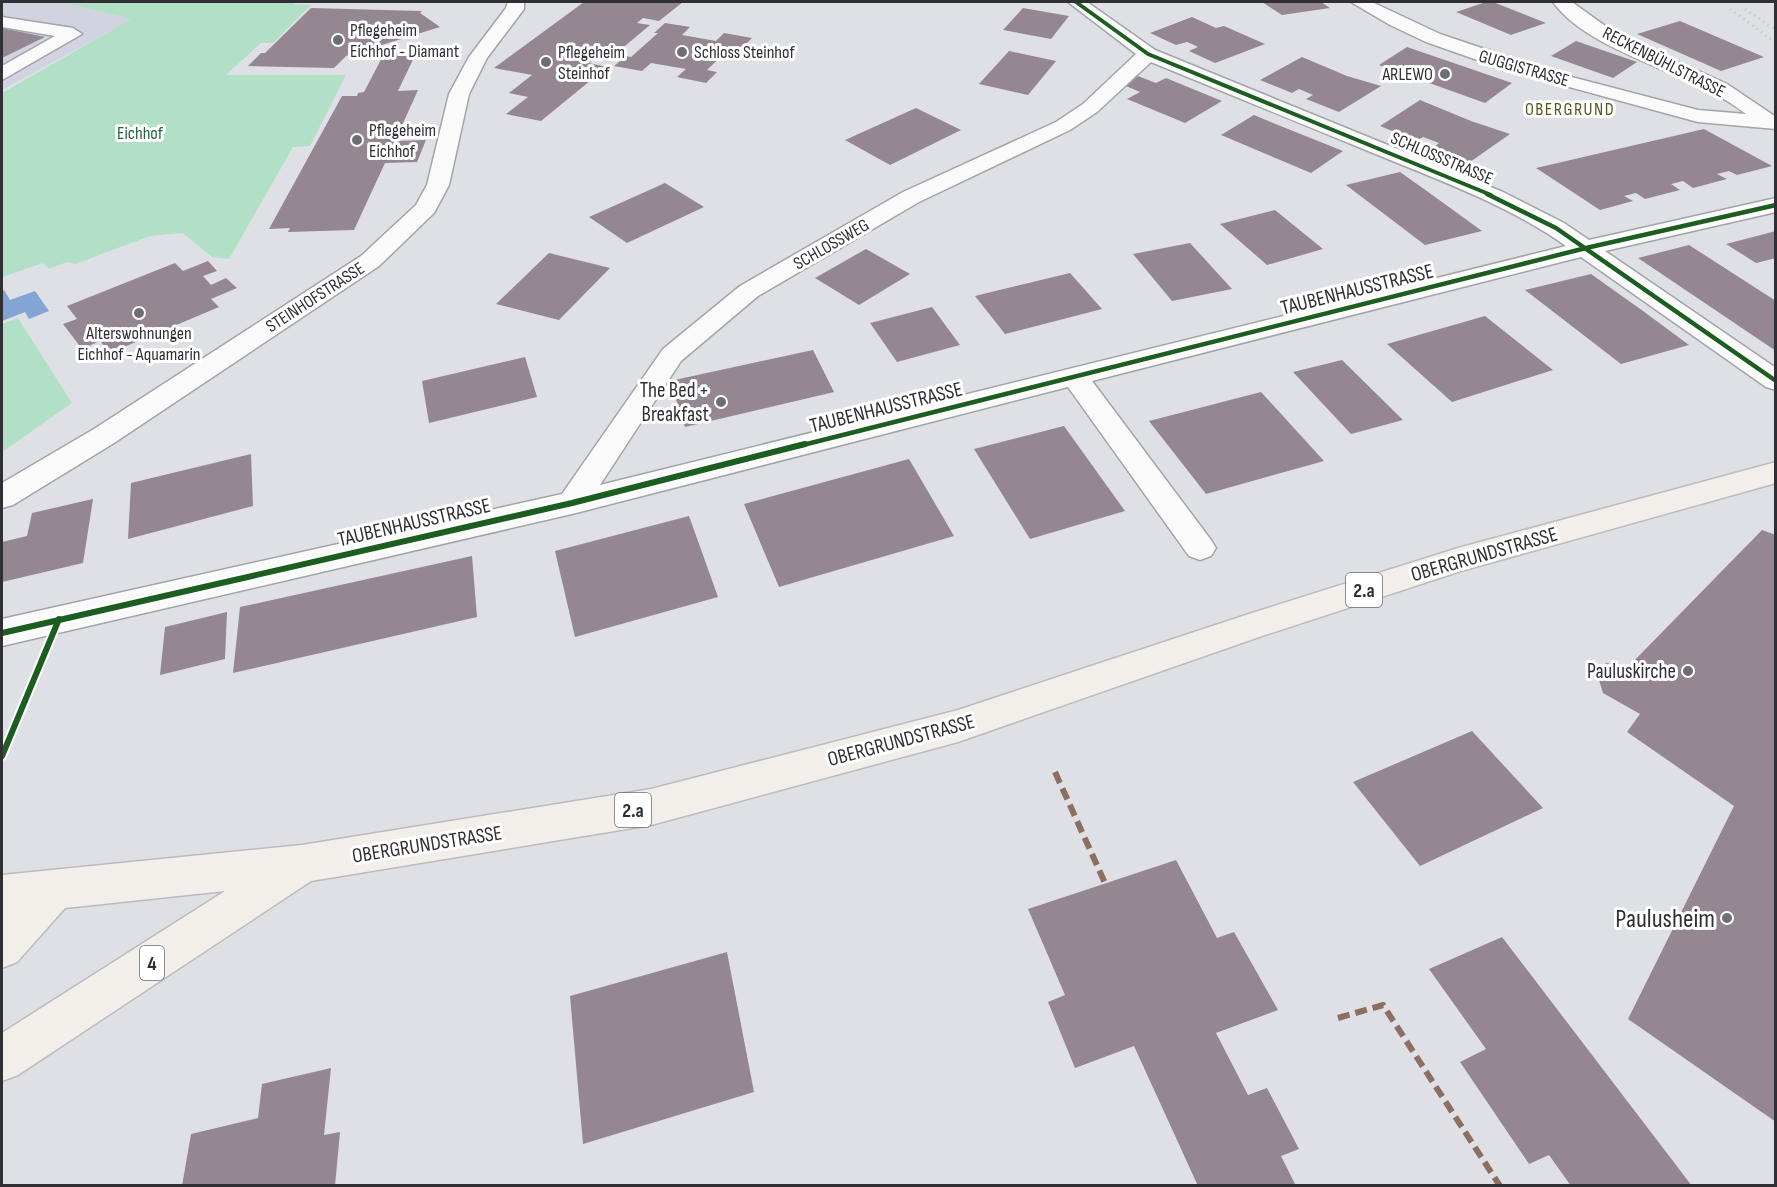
<svg xmlns="http://www.w3.org/2000/svg" width="1777" height="1187" font-family="'Sofia Sans Condensed',sans-serif">
  <style>
    .built { fill: #d1d3e0 }
    .green { fill: #b1e0c6 }
    .water { fill: #83a5d6 }
    .building { fill: #948792 }
    .lines { fill: none; stroke-linecap: round; stroke-linejoin: round }
    .minor-casing { stroke: #a3a4a8; stroke-width: 3 }
    .major-casing { stroke: #bbbbbe; stroke-width: 3 }
    .minor { fill: #fafafb; fill-rule: evenodd }
    .major { fill: #f2eeea; fill-rule: evenodd }
    .rail { stroke: #ccccce; stroke-width: 3; stroke-dasharray: 1.5 4; stroke-linecap: butt }
    .quiet { stroke: #8d6e63; stroke-width: 6; stroke-dasharray: 12 6; stroke-linecap: butt }
    .cycleway-far2-casing { stroke: #fff; stroke-width: 6 }
    .cycleway-far1-casing { stroke: #fff; stroke-width: 8 }
    .cycleway-casing { stroke: #fff; stroke-width: 10 }
    .cycleway-far2 { stroke: #1b5e20; stroke-width: 4 }
    .cycleway-far1 { stroke: #1b5e20; stroke-width: 4.5 }
    .cycleway { stroke: #1b5e20; stroke-width: 6 }
    .poi-dot { fill: #6d6e72; stroke: #fff; stroke-width: 2 }
    .labels { text-anchor: middle; stroke-width: 6; stroke-linejoin: round; paint-order: stroke }
    .far-poi-label { font-size: 18px; fill: #303034; stroke: #fff; text-anchor: start }
    .far-street-label { font-size: 18px; fill: #303034; stroke: #fff }
    .far-neighbourhood-label { font-size: 18px; letter-spacing: 1.5px; fill: #58561a; stroke: #fff }
    .far-park-label { font-size: 18px; fill: #246440; stroke: #fff }
    .shield { fill: #fff; stroke: #6e6e71; stroke-width: 1.5 }
    .shield-label { font-size: 20px; font-weight: bold; fill: #303034 }
    .street-label { font-size: 21px; fill: #303034; stroke: #fff }
    .poi-label { font-size: 21px; fill: #303034; stroke: #fff; text-anchor: end }
    .near-poi-label { font-size: 26px; fill: #303034; stroke: #fff; text-anchor: end }
  </style>
  <rect width="100%" height="100%" fill="#dfe0e5"/>
  <path class="built" d="M2,2H60L132,19L2,90Z"/>
  <g class="green">
    <path d="M60,2H296L293,4L311,5L273,43H261L226,75H346L310,146L293,147L229,259L212,257L183,233L150,236L75,264L67,262L49,269L43,263L2,277V93L131,19Z"/>
    <path d="M18,318L72,403L2,452V324Z"/>
  </g>
  <path class="water" d="M4,290L10,300L35,291L49,311L29,319L25,312L2,321V291Z"/>
  <g class="building">
    <path d="M584,2H683L659,21L643,18L637,23L650,25L607,61L594,59L589,63L607,67L541,121L506,114L528,97L509,93L532,75L494,68Z"/>
    <path d="M1262,2H1321L1330,8L1282,15Z"/>
    <path d="M1486,2H1493L1546,23L1511,35L1456,12Z"/>
    <path d="M311,8L422,11L420,13L440,27L346,56L334,68L248,66L261,53H265Z"/>
    <path d="M1023,8L1069,16L1051,39L1003,30Z"/>
    <path d="M1192,17L1216,28L1224,26L1265,44L1215,63L1189,51L1198,47L1192,44L1187,42L1176,45L1150,33Z"/>
    <path d="M1680,21L1764,57L1721,71L1637,34Z"/>
    <path d="M665,23L690,27L682,35L716,41L724,33L752,38L742,48L732,46L707,70L717,72L706,83L677,77L686,69L651,63L642,71L614,66L626,56L631,57L658,33H654Z"/>
    <path d="M2,28L45,37L2,58Z"/>
    <path d="M1576,41L1637,62L1613,78L1551,56Z"/>
    <path d="M1407,47L1512,83L1485,103L1379,65Z"/>
    <path d="M418,49L398,91L418,90L395,141L426,140L417,162L385,163L354,230L288,232L290,228L269,229L342,96H357L358,93L364,92L386,50Z"/>
    <path d="M1009,51L1056,61L1028,95L979,84Z"/>
    <path d="M1302,57L1347,76L1381,86L1339,112L1306,99L1313,95L1299,89L1292,93L1260,80Z"/>
    <path d="M1138,76L1156,83L1166,78L1222,101L1185,123L1127,99L1140,92L1126,86Z"/>
    <path d="M1420,100L1471,121L1510,134L1470,162L1433,148L1439,143L1423,137L1417,141L1380,126Z"/>
    <path d="M916,108L961,130L890,165L845,140Z"/>
    <path d="M1254,115L1273,123L1343,151L1311,173L1221,135Z"/>
    <path d="M1704,129L1772,166L1737,175L1729,171L1717,174L1727,179L1693,188L1683,181L1671,184L1680,190L1645,199L1636,193L1624,196L1633,201L1600,210L1536,168Z"/>
    <path d="M1400,172L1424,189L1482,231L1425,245L1346,185Z"/>
    <path d="M665,183L704,207L627,243L589,217Z"/>
    <path d="M1275,210L1323,249L1267,265L1220,224Z"/>
    <path d="M1776,231V258L1756,263L1726,244Z"/>
    <path d="M1190,243L1232,289L1172,301L1133,254Z"/>
    <path d="M1689,245L1776,301V351L1638,258Z"/>
    <path d="M866,249L910,274L859,305L815,278Z"/>
    <path d="M549,253L610,268L559,320L496,304Z"/>
    <path d="M208,261L217,271L203,276L211,285L226,278L237,288L211,299L219,307L110,353L100,341L82,349L63,324L77,319L67,306L175,263L183,271Z"/>
    <path d="M1070,273L1102,309L1005,334L975,296Z"/>
    <path d="M1591,274L1643,311L1689,345L1621,364L1525,290Z"/>
    <path d="M932,307L960,345L897,362L870,323Z"/>
    <path d="M1485,316L1553,370L1452,402L1387,344Z"/>
    <path d="M813,350L834,392L685,427L670,381Z"/>
    <path d="M525,357L537,397L429,423L422,381Z"/>
    <path d="M1342,360L1403,420L1351,434L1293,372Z"/>
    <path d="M1261,392L1324,461L1206,494L1149,421Z"/>
    <path d="M1064,426L1125,511L1030,539L974,449Z"/>
    <path d="M251,454L253,506L128,539L131,483Z"/>
    <path d="M909,459L954,536L779,587L744,504Z"/>
    <path d="M93,499L83,563L2,582V542L27,536L32,513Z"/>
    <path d="M689,516L718,597L575,637L555,551Z"/>
    <path d="M1762,530L1776,535V1122L1628,1019L1734,806L1627,732L1640,714L1603,693L1597,674L1606,663L1628,667Z"/>
    <path d="M472,556L477,617L233,673L240,607Z"/>
    <path d="M227,612L225,659L160,675L165,627Z"/>
    <path d="M1472,731L1543,808L1420,866L1353,782Z"/>
    <path d="M1176,860L1217,938L1234,932L1278,1010L1216,1033L1248,1095L1267,1088L1299,1149L1281,1156L1296,1186H1198L1134,1046L1075,1068L1048,1002L1065,995L1028,909Z"/>
    <path d="M1502,937L1692,1186H1571L1549,1155L1529,1164L1460,1062L1486,1049L1429,969Z"/>
    <path d="M727,952L754,1092L583,1144L570,996Z"/>
    <path d="M331,1068L324,1135L340,1132L335,1186H182L191,1134L258,1118L262,1084Z"/>
  </g>
  <g class="lines">
    <g class="minor-casing">
      <g id="minor">
        <path d="M508,2H524V9L487,58L469,94L449,185L434,213L379,266L114,443L13,505L2,508V483L94,429L361,256L416,205L427,185L449,94L469,57L506,8Z"/>
        <path d="M1068,2H1087L1155,50L1503,192L1564,223L1589,240L1776,198V212L1605,251L1776,368V390L1766,387L1581,257L1092,381L1211,540L1216,548L1211,556L1200,560L1189,556L1068,387L572,514L2,646V619L562,494L663,349L740,286L903,192L1056,122L1083,104L1136,54ZM1151,62C1226,93 1302,124 1378,155C1441,181 1510,206 1566,246L600,485L681,361L758,296L919,202L1070,130L1097,112Z"/>
        <path d="M1351,2H1372L1440,34L1556,73L1698,110L1746,114C1694,72 1590,54 1553,2H1572L1615,33L1727,84L1776,117V129L1698,122L1503,69L1426,42L1390,25Z"/>
        <path d="M2,17L73,28L82,34L2,80V66L55,36L2,27Z"/>
      </g>
    </g>
    <g class="major-casing">
      <path id="major" d="M1776,462V483L1461,571L1262,636L958,742L651,825L311,881L18,1075L2,1081V1033L225,891L65,908L17,962L2,968V875L302,845L651,789L958,710L1252,613L1458,548Z"/>
    </g>
    <use href="#minor" class="minor"/>
    <use href="#major" class="major"/>
    <g class="rail">
      <path d="M1730,9L1776,43"/>
      <path d="M1745,9L1776,30"/>
    </g>
    <g class="quiet">
      <path d="M1055,772L1105,883"/>
      <path d="M1338,1018L1383,1005L1500,1186"/>
    </g>
    <g class="cycleway-far2-casing">
      <path id="cycleway-far2" d="M1076,2L1148,54L1491,195"/>
    </g>
    <g class="cycleway-far1-casing">
      <g id="cycleway-far1">
        <path d="M1487,194L1556,228L1776,381"/>
        <path d="M799,446L1586,248L1776,205"/>
      </g>
    </g>
    <g class="cycleway-casing">
      <g id="cycleway">
        <path d="M2,633L572,503L805,444"/>
        <path d="M2,756L59,619"/>
      </g>
    </g>
    <use href="#cycleway-far2" class="cycleway-far2"/>
    <use href="#cycleway-far1" class="cycleway-far1"/>
    <use href="#cycleway" class="cycleway"/>
  </g>
  <g class="poi-dot">
    <circle cx="338" cy="40" r="6"/>
    <circle cx="682" cy="52" r="6"/>
    <circle cx="546" cy="62" r="6"/>
    <circle cx="1445" cy="74" r="6"/>
    <circle cx="357" cy="140" r="6"/>
    <circle cx="139" cy="313" r="6"/>
    <circle cx="721" cy="402" r="6"/>
    <circle cx="1688" cy="671" r="6"/>
    <circle cx="1727" cy="918" r="6"/>
  </g>
  <g class="labels">
    <g class="far-poi-label">
      <text x="350" y="36">Pflegeheim<tspan x="350" dy="21">Eichhof - Diamant</tspan></text>
      <text x="558" y="58">Pflegeheim<tspan x="558" dy="21">Steinhof</tspan></text>
      <text x="694" y="58">Schloss Steinhof</text>
      <text x="1433" y="80" text-anchor="end">ARLEWO</text>
      <text x="369" y="136">Pflegeheim<tspan x="369" dy="21">Eichhof</tspan></text>
      <text x="139" y="339" text-anchor="middle">Alterswohnungen<tspan x="139" dy="21">Eichhof - Aquamarin</tspan></text>
    </g>
    <g class="far-street-label">
      <text transform="translate(1664 62) rotate(27)" y="6">RECKENBÜHLSTRASSE</text>
      <text transform="translate(1524 68) rotate(16)" y="6">GUGGISTRASSE</text>
      <text transform="translate(1442 158) rotate(23)" y="6">SCHLOSSSTRASSE</text>
      <text transform="translate(831 244) rotate(-30)" y="6">SCHLOSSWEG</text>
      <text transform="translate(315 297) rotate(-33)" y="6">STEINHOFSTRASSE</text>
    </g>
    <g class="far-neighbourhood-label">
      <text x="1570" y="115">OBERGRUND</text>
    </g>
    <g class="far-park-label">
      <text x="140" y="139">Eichhof</text>
    </g>
    <g class="shield">
      <rect x="1346" y="573" width="36" height="34" rx="4.5"/>
      <rect x="615" y="793" width="36" height="34" rx="4.5"/>
      <rect x="140" y="946" width="24" height="34" rx="4.5"/>
    </g>
    <g class="shield-label">
      <text x="1364" y="597">2.a</text>
      <text x="633" y="817">2.a</text>
      <text x="152" y="970">4</text>
    </g>
    <g class="street-label">
      <text transform="translate(1357 289) rotate(-14)" y="7">TAUBENHAUSSTRASSE</text>
      <text transform="translate(886 407) rotate(-14)" y="7">TAUBENHAUSSTRASSE</text>
      <text transform="translate(414 522) rotate(-13)" y="7">TAUBENHAUSSTRASSE</text>
      <text transform="translate(1484 554) rotate(-16)" y="7">OBERGRUNDSTRASSE</text>
      <text transform="translate(901 740) rotate(-15)" y="7">OBERGRUNDSTRASSE</text>
      <text transform="translate(427 844) rotate(-9)" y="7">OBERGRUNDSTRASSE</text>
    </g>
    <g class="poi-label">
      <text x="709" y="397">The Bed +<tspan x="709" dy="24">Breakfast</tspan></text>
      <text x="1676" y="678">Pauluskirche</text>
    </g>
    <g class="near-poi-label">
      <text x="1715" y="927">Paulusheim</text>
    </g>
  </g>
  <rect width="1777" height="1187" fill="none" stroke="#303034" stroke-width="6"/>
</svg>
